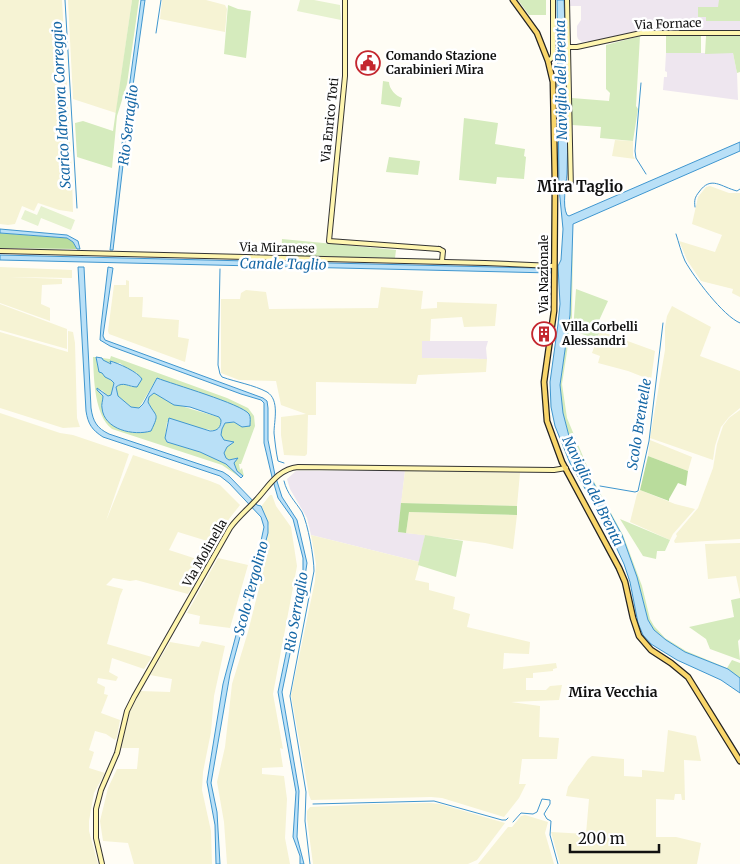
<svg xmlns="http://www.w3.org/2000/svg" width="740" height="864" font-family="Merriweather,serif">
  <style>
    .industrial { fill: #eee6ef }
    .farmland { fill: #f6f3d4 }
    .green { fill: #d5ebbd }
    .forest { fill: #b9dc9c }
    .pitch { fill: #e6f2cf }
    .water { fill: #b9e0f7; stroke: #3f96cf }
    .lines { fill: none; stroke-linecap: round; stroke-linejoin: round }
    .stream { stroke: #3f96cf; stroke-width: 1 }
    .secondary-casing { stroke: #333; stroke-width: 6 }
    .primary-casing { stroke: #222; stroke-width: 7 }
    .secondary { stroke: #fff6b0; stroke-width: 4 }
    .primary { stroke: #f9d66b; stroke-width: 4.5 }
    .labels { text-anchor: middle; stroke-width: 5; stroke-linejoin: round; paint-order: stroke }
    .street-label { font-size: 12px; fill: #111; stroke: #fff }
    .poi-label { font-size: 12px; font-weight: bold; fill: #111; stroke: #fff; text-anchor: start }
    .water-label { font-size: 14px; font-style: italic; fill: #1768a6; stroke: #fff }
    .neighbourhood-label { font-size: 14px; font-weight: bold; fill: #111; stroke: #fff }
    .quarter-label { font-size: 15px; font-weight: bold; fill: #111; stroke: #fff }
  </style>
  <rect width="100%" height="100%" fill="#fffdf5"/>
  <g class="industrial">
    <path d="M569,0H740V31L641,30L588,42V41L582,42L578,39L577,36V26L581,20V6H569Z"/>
    <path d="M666,53H733L737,73L738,100L663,90L664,77H667V72L665,71Z"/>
    <path d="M422,341H488L486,348L487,359L422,358Z"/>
    <path d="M296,471H405L398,532L425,535L420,562L311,535L307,518L290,489L287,479Z"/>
  </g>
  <g class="farmland">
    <path d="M0,0H62L72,175L73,212L59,210L38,203L34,211L22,206L15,224L8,225L0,224Z"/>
    <path d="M68,0H132L116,113L73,99Z"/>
    <path d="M162,0H206L225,5L227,9L225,32L160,19Z"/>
    <path d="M615,140L633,141V156L635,159L612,156Z"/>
    <path d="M710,186L729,193H740V297L732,293L733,289L701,281L687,260L679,241L715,252L722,235L692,224L698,197L706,187Z"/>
    <path d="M0,267L72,270V278L9,277L62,279V284L42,285L41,304L50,308V321L0,303Z"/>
    <path d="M126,280L129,281V297H143L142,317L179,320L178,337L189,339L185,362L109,334L108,331L114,285H126Z"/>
    <path d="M381,287L423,291L421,309L437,308V302L497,304L495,326L464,327L462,317L431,319L430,341H422V358L487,359L486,372L418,375L416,384L316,382V415H308L307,454L305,456L284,455L281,435V417L306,414L281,405L276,381L239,380L221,373V299H240L241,293L246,290L266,292L269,309L378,308Z"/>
    <path d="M0,304L67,329V349L0,330Z"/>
    <path d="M672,306L711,327L700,356L740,371V408L729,417L721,427L715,446L713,460L650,438L665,350V327L667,316Z"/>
    <path d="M68,331L73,332L75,343L77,418L80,427L63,428L0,408V332L68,352Z"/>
    <path d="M600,331L655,351L651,380L628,371L598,363L600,356L592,353Z"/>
    <path d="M740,410V539L675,543L674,541L677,536L676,534L698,508L713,468L717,444L723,426L729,418Z"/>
    <path d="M0,413L60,433L73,435L129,454L106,521L133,455L210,481L220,485L240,505L229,519L217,544L178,532L169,550L206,562L188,594L136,580L130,581L113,578L106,585L123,589L120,596L107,644L152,657L144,669L112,658L109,672L118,677L116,681L98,678L97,683L105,687L104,694L108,695L101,713L120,720L117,737L115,740L106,734L95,731L89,750L94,752L89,768L105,773L94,793L89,821V831L98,864H0Z"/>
    <path d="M650,440L692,457L688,471L648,456Z"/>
    <path d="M405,471L520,473L517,506L401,503Z"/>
    <path d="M640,490L675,504L695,509L673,534L670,540L630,522L637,494Z"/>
    <path d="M270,495H272L276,506L291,527L297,566L273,694L283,749L280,748L283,767L262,768V774L284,776L287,799L285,838L290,864H227L224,822L217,782L225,747L232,684L248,632L262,576L259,566L269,526L260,508Z"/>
    <path d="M409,512L517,515L513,549L485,543L406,533Z"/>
    <path d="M311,535L420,562L415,580L429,583V590L455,597L453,609L470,614L467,627L530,642L529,654L504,653L503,669L556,663L557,668L553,669V671L533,673V678H526V690H546L550,686L562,685L559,700L511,702L540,706L539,737L559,738L557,759H522L519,784H526L519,798L504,817L442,798L431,797L311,800L309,795L291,695L315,581L316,564Z"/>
    <path d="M740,543V595L736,576L708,579L705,544Z"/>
    <path d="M218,558L248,565L230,628L199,624L200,616L187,613Z"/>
    <path d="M202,641L225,646L214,696L211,732L203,772L202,790L211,831L212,864H134L128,843L103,841L100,821L108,788L117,769H137L139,748H121L130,711L140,691L170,692L172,679L150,675L170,642L199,647Z"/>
    <path d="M668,730L696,736L701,761L684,760L685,800H682L681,794H675L674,800L656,799V837H676L701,843L697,864H560L551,832L586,834L589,799L566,796L568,787L588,759L592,756L624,759V776L642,777V770L664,772Z"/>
    <path d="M431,803L440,804L505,823L477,860L468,864H313L307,819V811L310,807L373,804Z"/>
    <path d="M525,815L548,822L545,833L554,864H478L508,827H512L521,816Z"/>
  </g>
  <g class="green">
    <path d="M132,0H139L127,84L117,116L112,168L77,157L75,123L83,121L113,131Z"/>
    <path d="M518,0H546V15H529Z"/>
    <path d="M719,0H740V21H706V17H698V7H718Z"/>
    <path d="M228,5L238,9L251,11L246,58L224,54Z"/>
    <path d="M640,36L636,106L638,109L633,141L600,138L601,127L572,125V98L609,101L610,93L606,89V45Z"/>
    <rect x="666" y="36" width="35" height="17"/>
    <path d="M706,36H740V72L737,73L733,53L705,54Z"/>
    <path d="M383,81L389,82C389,89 396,96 402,98L400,107L381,104Z"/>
    <path d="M464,118L498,123L495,144L525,149L524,156L526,157L524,179L497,177L496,184L459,180Z"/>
    <path d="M389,157L420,161L418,175L386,172Z"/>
    <path d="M573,229L572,319L562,384L567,418L592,478L623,535L642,586L650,619L654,626L665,638L686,651L727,668L732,660L740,663V678L728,669L685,652L666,640L654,630L648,620L637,577L622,535L570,440L563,413L560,385L570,315Z"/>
    <path d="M282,239L396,250L395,258L281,256Z"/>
    <path d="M576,289L608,301L596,327L599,333L597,339L573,331Z"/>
    <path d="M111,356L227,398L248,408L254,416L255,426L241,464H239L240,470L242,468L244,476C238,474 235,468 234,463L237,458L229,460L226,458L224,453L227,447L233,442L224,440L221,435L222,429L225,423L234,422L245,427L248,426L157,378L139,408L131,407L118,396L116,387C122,382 126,384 132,387L137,373L126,368L120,363L108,364L103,360L102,358L110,359Z"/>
    <path d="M93,357H96L99,372L102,373L114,383L111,395L108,397L102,390L99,391L103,396L102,408L106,418L151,407L148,403L149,397L154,393C160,395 163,399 168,401C185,408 202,412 219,417L221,420C221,425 220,428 216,431L167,422L165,438L167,442L200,452L226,464L241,478L222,465L112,429C94,415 94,378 93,357Z"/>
    <path d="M620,519L670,540L665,551H657L656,559L643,556Z"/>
    <path d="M425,535L463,541L456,577L418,565Z"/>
    <path d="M740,598V639L738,641L740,660L710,649L706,639L689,627L734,617L731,600Z"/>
  </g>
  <g class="forest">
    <path d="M0,233L67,238L73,242L77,249L0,248Z"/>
    <path d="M648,456L688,471L686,486L678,483L669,499V501L640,490Z"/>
    <path d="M401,503L517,506V515L409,512L406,533L398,532Z"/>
  </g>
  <g class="pitch">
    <path d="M300,0H314L340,5L341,20L297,11Z"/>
    <path d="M41,206L75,220L71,230L41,218L38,226L21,219L25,210L37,215Z"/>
  </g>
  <g class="water">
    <path d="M141,0H145L129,114L113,250H110L125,118Z"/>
    <path d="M557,0H564C566,58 569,116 567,174C566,186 562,205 567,215L569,216L740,142V151L573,224L570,315L560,385L563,413L570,440L622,535L637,577L648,620L654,630L666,640L685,652L728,669L740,678V693L721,680L677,660L651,644L643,635L638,623L630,582L624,564L604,521L570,463L555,426L551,407L550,382L558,324L560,304L558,266L561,260L563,229L559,188Z"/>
    <path d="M0,229L67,235L78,241L80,249H77L73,242L67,238L0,233Z"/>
    <path d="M0,255L536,268L549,269L551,270V273L0,260Z"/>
    <path d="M78,267H84L91,408C93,422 97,428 109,434L223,472L229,476L257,505L261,506L268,522V533L230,674L211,783L217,812L220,864H216L215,825L207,782L223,684L261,541L264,527L261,517L229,483L220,476L103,437C92,430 88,424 86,411Z"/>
    <path d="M108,267L113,268L104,329L103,336L105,340L263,398L267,401L268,408V440L275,475L282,497L297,520L307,563L302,596L282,692L299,791L297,837L304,864H300V856L293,837L296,792L278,692L303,572V558L293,519L278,498L272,477L264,443V403L261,400L241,394L110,346L100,340L101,326Z"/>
    <path d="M96,357L102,358L103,360L111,364L110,361C118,363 138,372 142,379L137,387C129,387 123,381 116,387L118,396L131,407L139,408L143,404L157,378C172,384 242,404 249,414C251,417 250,422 250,426L242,427L234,422L225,423L222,429L221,435L224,440L234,442L227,447L224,453L226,458L229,460L238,458L234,463L237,471L243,476L241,478L226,464L200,452L167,442L165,438L169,418L210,431C218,431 221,427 221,420L219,417L190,407L174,405L154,393L149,397L148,402C156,418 160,412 151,431C134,436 104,430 102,408C101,405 103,400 103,396L97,390V388L108,396L111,395L114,383L111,380L105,377L102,373L99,372Z"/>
  </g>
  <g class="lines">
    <g class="stream">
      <path d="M65,0L77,208"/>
      <path d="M156,33L161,0"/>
      <path d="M641,83L635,151L636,158L646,174"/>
      <path d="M695,207C694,200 695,197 699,192C711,175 721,187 737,191L740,189"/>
      <path d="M676,234C679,243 681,252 685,261C694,277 723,316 740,323"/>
      <path d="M220,269L218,365L220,374L222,377C236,382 254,385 267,392C280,400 274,421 274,433C275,442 276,452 278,461L284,463"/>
      <path d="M284,481C287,494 295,501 302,512C308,524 314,558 314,571L290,696L306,792L305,821L310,864"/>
      <path d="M600,486L635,492L638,491L649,441L663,323"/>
      <path d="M313,804L434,801L502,820H506L508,818"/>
      <path d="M513,822L521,813L533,814L537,812L542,799L550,800V804L544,814L547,819L551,821L550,835L558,864"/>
    </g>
    <g class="secondary-casing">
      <g id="secondary">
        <path d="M345,0V76L329,241L439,249"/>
        <path d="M568,47H577L641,33H740"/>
        <path d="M548,61L552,58L553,54V0"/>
        <path d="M555,190L571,191L567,0"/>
        <path d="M439,249L443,251L442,261"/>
        <path d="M0,251L485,263L554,266"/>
        <path d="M102,864L96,838V809L101,790L117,753L127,711L134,697L230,528C238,517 248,509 257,499C269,486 278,469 298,467L554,470L566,468"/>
      </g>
    </g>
    <g class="primary-casing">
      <path id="primary" d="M513,0L537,33L548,61L553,82L555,184L554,311L544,382L547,421L562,462L619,568L625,582L633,618L639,636L651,650L671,663L688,677L740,761"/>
    </g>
    <use href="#secondary" class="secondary"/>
    <use href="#primary" class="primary"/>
  </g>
  <defs>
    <g id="civic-ring" transform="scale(1.25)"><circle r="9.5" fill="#fff" stroke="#c4262e" stroke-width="1.5"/><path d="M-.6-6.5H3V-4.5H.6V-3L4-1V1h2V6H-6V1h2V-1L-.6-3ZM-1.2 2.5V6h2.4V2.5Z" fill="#c4262e"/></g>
    <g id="building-ring" transform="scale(1.25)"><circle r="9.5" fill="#fff" stroke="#c4262e" stroke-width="1.5"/><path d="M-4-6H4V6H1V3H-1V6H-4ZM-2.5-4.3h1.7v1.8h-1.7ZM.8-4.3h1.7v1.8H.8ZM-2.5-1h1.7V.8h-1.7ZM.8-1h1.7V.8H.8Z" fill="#c4262e"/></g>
  </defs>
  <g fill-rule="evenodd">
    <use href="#civic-ring" x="368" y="63"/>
    <use href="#building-ring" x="544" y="334"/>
  </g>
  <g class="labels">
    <g class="street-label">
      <text transform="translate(668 24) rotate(-2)" y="4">Via Fornace</text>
      <text transform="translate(330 120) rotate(-84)" y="4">Via Enrico Toti</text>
      <text transform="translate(277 248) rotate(1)" y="4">Via Miranese</text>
      <text transform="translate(544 274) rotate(-90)" y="4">Via Nazionale</text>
      <text transform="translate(205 553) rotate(-60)" y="4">Via Molinella</text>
    </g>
    <g class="poi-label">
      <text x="386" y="60">Comando Stazione<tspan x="386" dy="14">Carabinieri Mira</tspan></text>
      <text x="562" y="331">Villa Corbelli<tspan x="562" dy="14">Alessandri</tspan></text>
    </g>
    <g class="water-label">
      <text transform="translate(561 80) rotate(-91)" y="5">Naviglio del Brenta</text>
      <text transform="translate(61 105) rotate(-93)" y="5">Scarico Idrovora Correggio</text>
      <text transform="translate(128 125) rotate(-83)" y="5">Rio Serraglio</text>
      <text transform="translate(283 264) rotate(1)" y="5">Canale Taglio</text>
      <text transform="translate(639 424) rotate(-81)" y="5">Scolo Brentelle</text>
      <text transform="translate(593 491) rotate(64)" y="5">Naviglio del Brenta</text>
      <text transform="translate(251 588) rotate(-75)" y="5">Scolo Tergolino</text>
      <text transform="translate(296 612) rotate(-80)" y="5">Rio Serraglio</text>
    </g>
    <g class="neighbourhood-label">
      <text x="613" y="697">Mira Vecchia</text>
    </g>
    <g class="quarter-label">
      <text x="580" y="192">Mira Taglio</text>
    </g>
  </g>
  <path d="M570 844v8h89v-8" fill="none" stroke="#111111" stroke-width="2.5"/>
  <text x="578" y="844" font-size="15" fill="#111111" stroke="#ffffff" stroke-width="4" paint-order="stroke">200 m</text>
</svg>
